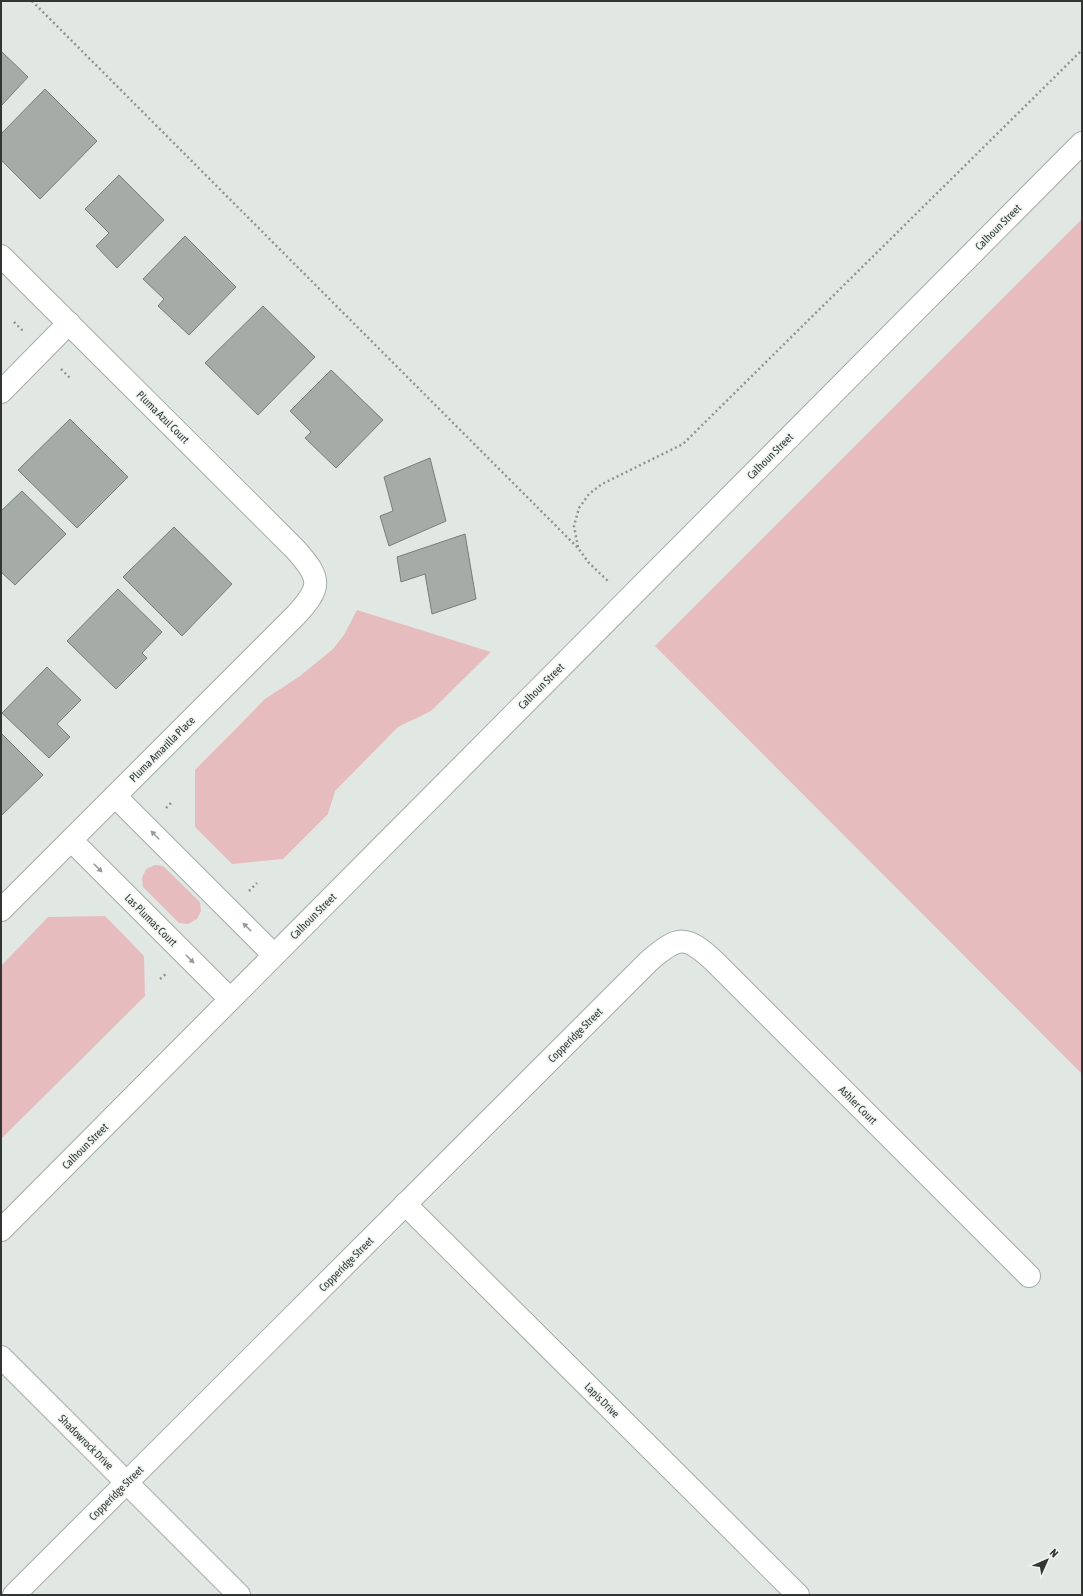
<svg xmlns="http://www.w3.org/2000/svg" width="1083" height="1596" font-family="'Asap Condensed',sans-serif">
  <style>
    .green { fill: #e7bcbe }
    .building { fill: #a5aca8; stroke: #777e7a }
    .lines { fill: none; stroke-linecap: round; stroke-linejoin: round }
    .minor-casing { stroke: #a4aba7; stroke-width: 24 }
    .tertiary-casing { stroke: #a4aba7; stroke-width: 24 }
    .path { stroke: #8f9490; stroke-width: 2.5; stroke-dasharray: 2 3; stroke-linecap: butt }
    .minor { stroke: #fff; stroke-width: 22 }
    .tertiary { stroke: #fff; stroke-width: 22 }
    .oneway { fill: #989a99 }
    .labels { text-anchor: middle; stroke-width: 3; stroke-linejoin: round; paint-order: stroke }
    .street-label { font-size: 11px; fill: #323533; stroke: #eef5f1 }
  </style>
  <rect width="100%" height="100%" fill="#e1e8e3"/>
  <g class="green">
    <path d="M1082,219V1074L655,646Z"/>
    <path d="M357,610L491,652L431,711L398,727L335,791L328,814L283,859L232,864L195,827V770L265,699L300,676L333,649L344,635Z"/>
    <path d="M155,865L163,866L200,902L201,911L197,919L188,924L179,923L143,887L142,878L146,869Z"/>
    <path d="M105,916L144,956L145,996L1,1139V966L48,917Z"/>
  </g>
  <g class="building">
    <path d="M1,51L28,77L1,106Z"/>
    <path d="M45,89L97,141L40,199L1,160V134Z"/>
    <path d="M119,175L164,220L117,268L96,246L109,233L85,209Z"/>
    <path d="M185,236L236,287L189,335L158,306L164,299L143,279Z"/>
    <path d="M263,306L315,357L258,415L205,363Z"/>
    <path d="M331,370L383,420L336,468L305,438L311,432L290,411Z"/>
    <path d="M70,419L128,477L77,528L18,470Z"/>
    <path d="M430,458L446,521L389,546L380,516L393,511L384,477Z"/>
    <path d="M22,491L66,534L15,585L1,572V511Z"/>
    <path d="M174,527L232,584L182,636L123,577Z"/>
    <path d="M465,534L476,599L432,614L425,574L401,582L397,557Z"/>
    <path d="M118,589L162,632L142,653L147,658L116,689L67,641Z"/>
    <path d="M47,667L81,700L57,724L70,737L49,758L2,713Z"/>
    <path d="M1,733L43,775L1,816Z"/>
  </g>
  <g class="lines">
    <g class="minor-casing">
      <g id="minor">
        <path d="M1,256L295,549C322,579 322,587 295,616L1,910"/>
        <path d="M1,392L69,323"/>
        <path d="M115,796L274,955"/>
        <path d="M71,840L230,999"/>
        <path d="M405,1204L798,1595"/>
        <path d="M1,1357L239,1595"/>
        <path d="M14,1595L649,961C679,935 686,935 715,962L1029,1276"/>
      </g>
    </g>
    <g class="tertiary-casing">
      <path id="tertiary" d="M1,1230L1082,143"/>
    </g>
    <g class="path">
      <path d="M32,1L578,548L589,563L608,581"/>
      <path d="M14,322L24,332"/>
      <path d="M61,369L71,379"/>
      <path d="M578,547L574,526L579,508L589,494L602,484L683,444L1082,50"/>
      <path d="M166,808L171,803"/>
      <path d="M249,891L257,883"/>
      <path d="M160,979L166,974"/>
    </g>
    <use href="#minor" class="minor"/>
    <use href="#tertiary" class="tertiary"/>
  </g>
  <defs><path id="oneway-solid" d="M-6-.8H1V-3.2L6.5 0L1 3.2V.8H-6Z"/></defs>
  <g class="oneway">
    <use href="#oneway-solid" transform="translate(155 835) rotate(-135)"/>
    <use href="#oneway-solid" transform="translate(98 868) rotate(45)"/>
    <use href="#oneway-solid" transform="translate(247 927) rotate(-135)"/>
    <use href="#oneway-solid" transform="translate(190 959) rotate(45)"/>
  </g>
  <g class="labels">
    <g class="street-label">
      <text transform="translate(998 227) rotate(-45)" y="4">Calhoun Street</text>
      <text transform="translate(163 417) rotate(45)" y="4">Pluma Azul Court</text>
      <text transform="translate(770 456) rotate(-45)" y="4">Calhoun Street</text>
      <text transform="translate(541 686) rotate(-45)" y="4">Calhoun Street</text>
      <text transform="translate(162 749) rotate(-45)" y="4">Pluma Amarilla Place</text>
      <text transform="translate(313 916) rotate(-45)" y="4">Calhoun Street</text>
      <text transform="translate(151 920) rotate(45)" y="4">Las Plumas Court</text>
      <text transform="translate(575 1035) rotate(-45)" y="4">Copperidge Street</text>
      <text transform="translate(858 1105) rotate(45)" y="4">Ashler Court</text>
      <text transform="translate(85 1146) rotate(-45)" y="4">Calhoun Street</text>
      <text transform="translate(346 1264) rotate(-45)" y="4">Copperidge Street</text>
      <text transform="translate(602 1400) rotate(45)" y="4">Lapis Drive</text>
      <text transform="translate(86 1442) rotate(45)" y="4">Shadowrock Drive</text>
      <text transform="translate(116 1493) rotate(-45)" y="4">Copperidge Street</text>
    </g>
  </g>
  <rect width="1083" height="1596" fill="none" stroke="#323533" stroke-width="4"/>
  <g transform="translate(1047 1560) rotate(45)" stroke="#eef5f1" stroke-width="3" paint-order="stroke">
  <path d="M0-3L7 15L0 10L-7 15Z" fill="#323533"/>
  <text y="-6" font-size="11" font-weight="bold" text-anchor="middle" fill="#323533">N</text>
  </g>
</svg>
